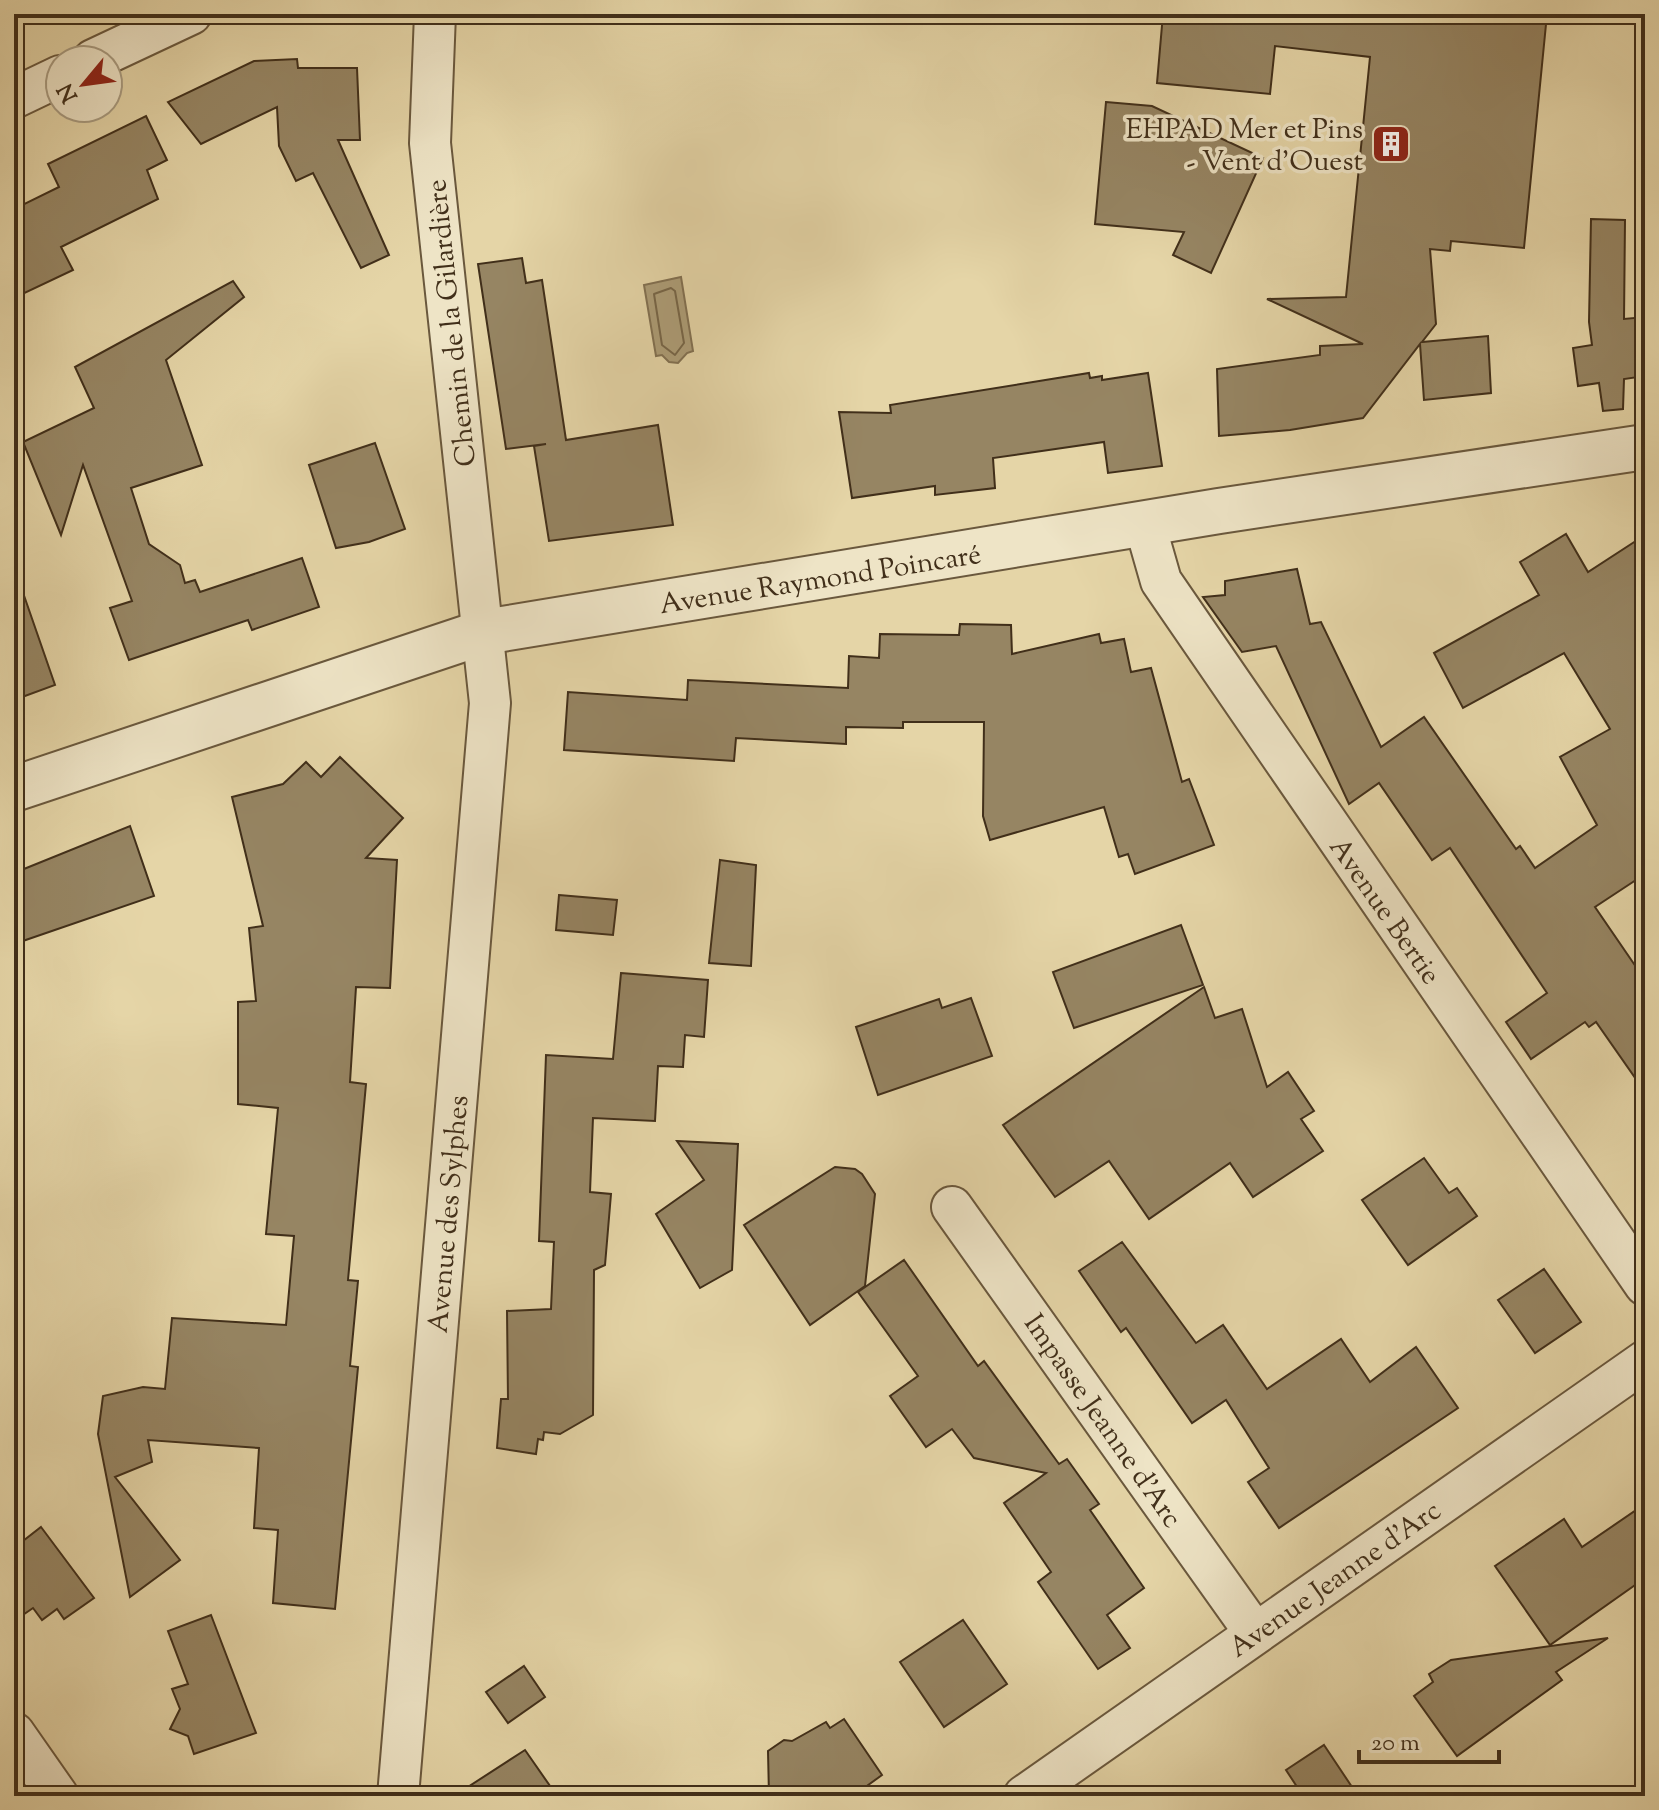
<svg xmlns="http://www.w3.org/2000/svg" width="1659" height="1810" font-family="'Sorts Mill Goudy',serif">
  <style>
    .water { fill: #ad9d77; stroke: #827152; stroke-width: 2 }
    .lines { fill: none; stroke-linecap: round; stroke-linejoin: round }
    .shore { stroke: #776648; stroke-width: 2 }
    .building { fill: #968563; stroke: #412f1a; stroke-width: 2 }
    .minor-casing { stroke: #6a583d; stroke-width: 44 }
    .tertiary-casing { stroke: #6a583d; stroke-width: 48 }
    .minor { stroke: #eee4c6; stroke-width: 40 }
    .tertiary { stroke: #eee4c6; stroke-width: 44 }
    .labels { text-anchor: middle; stroke-width: 7; stroke-linejoin: round; paint-order: stroke }
    .poi-label { font-size: 28px; fill: #412f1a; stroke: #eee4c6; text-anchor: end }
    .street-label { font-size: 28px; fill: #412f1a; stroke: #eee4c6 }
  </style>
  <rect width="100%" height="100%" fill="#e5d5a7"/>
  <filter id="stains"><feTurbulence type="fractalNoise" baseFrequency=".0025" numOctaves="4"/><feColorMatrix values="0 0 0 0 .2 0 0 0 0 .09 0 0 0 0 .02 0 0 0 .5 -.17"/></filter>
  <radialGradient id="worn" r=".72"><stop offset=".6" stop-color="#630" stop-opacity="0"/><stop offset="1" stop-color="#630" stop-opacity=".3"/></radialGradient>
  <path class="water" d="M681,277L693,351L687,353L678,363L669,362L662,355L656,356L644,285Z"/>
  <g class="lines">
    <path class="shore" d="M671,288L675,291L684,343L675,355L662,345L654,294Z"/>
  </g>
  <g class="building">
    <path d="M1163,14H1547L1524,248L1451,241L1450,251L1430,249L1436,324L1422,342L1488,336L1491,393L1424,400L1420,344L1363,418L1290,430L1219,436L1217,369L1320,355V346L1363,344L1267,299L1346,297L1370,57L1275,46L1270,94L1157,83Z"/>
    <path d="M297,59L298,68H357L360,140H338L389,255L361,268L313,173L296,181L279,146L277,107L201,144L168,102L254,61Z"/>
    <path d="M1106,102L1152,106L1263,158L1211,273L1173,255L1184,232L1095,224Z"/>
    <path d="M146,116L167,160L147,170L158,199L61,247L73,270L14,298V209L59,187L48,164Z"/>
    <path d="M1591,219L1625,220L1624,319L1645,317V376L1624,379L1623,409L1603,411L1599,383L1578,386L1573,348L1592,345L1589,322Z"/>
    <path d="M522,258L526,283L542,280L566,440L658,425L673,525L549,541L534,446L546,444L506,449L478,264Z"/>
    <path d="M233,281L244,297L166,360L202,465L131,488L149,544L180,565L185,583L195,580L200,592L302,558L319,607L252,630L248,620L129,660L110,608L132,601L83,465L61,535L23,442L94,408L75,367Z"/>
    <path d="M1089,373L1090,378L1102,376V380L1148,373L1162,466L1108,473L1104,442L993,458L995,488L935,495V486L852,498L839,412L891,413L890,405Z"/>
    <path d="M375,443L405,529L369,542L336,548L309,465Z"/>
    <path d="M1566,534L1588,572L1645,535V874L1595,907L1645,980V1092L1596,1022L1589,1027L1585,1022L1531,1059L1506,1022L1547,993L1450,848L1432,860L1379,783L1349,804L1276,646L1242,652L1203,597L1225,595V581L1297,569L1310,624L1321,622L1381,747L1424,717L1516,849L1520,846L1535,868L1597,825L1560,757L1610,729L1564,653L1463,708L1434,653L1539,595L1520,562Z"/>
    <path d="M20,584L55,685L14,700V585Z"/>
    <path d="M960,624L1011,625L1012,654L1099,634L1101,643L1124,639L1131,672L1151,668L1182,782L1189,779L1214,845L1135,874L1128,854L1119,857L1104,807L990,840L983,816L984,722H903V728L846,727V744L736,738L734,761L564,750L568,692L687,700L688,680L848,688L849,656L879,658L880,634L959,635Z"/>
    <path d="M340,757L403,818L366,858L397,860L390,988L356,987L350,1082L366,1084L348,1280L358,1281L350,1366L358,1367L335,1609L273,1603L278,1530L254,1528L259,1448L148,1440L152,1462L115,1477L180,1560L130,1597L98,1434L103,1396L143,1387L165,1389L172,1318L286,1325L294,1236L266,1234L278,1108L238,1104V1002L256,1001L249,928L263,926L232,797L283,784L306,762L321,777Z"/>
    <path d="M130,826L154,896L14,944V873Z"/>
    <path d="M720,860L756,865L751,966L709,963Z"/>
    <path d="M559,895L617,900L613,935L556,930Z"/>
    <path d="M1181,925L1203,985L1074,1028L1053,972Z"/>
    <path d="M621,973L708,980L704,1037L685,1035L683,1067L658,1066L655,1121L593,1118L590,1192L611,1194L605,1265L594,1270L593,1415L560,1434L544,1432L543,1440L538,1439L536,1454L497,1448L501,1399H508L507,1311L551,1309L554,1242L539,1241L546,1055L613,1059Z"/>
    <path d="M1204,987L1215,1018L1242,1009L1267,1087L1288,1072L1314,1111L1301,1119L1323,1151L1253,1197L1230,1163L1149,1219L1109,1161L1055,1197L1003,1125Z"/>
    <path d="M971,998L992,1056L878,1095L856,1027L939,999L942,1008Z"/>
    <path d="M677,1141L738,1144L732,1270L700,1288L656,1214L704,1180Z"/>
    <path d="M1424,1158L1449,1193L1457,1188L1477,1216L1408,1265L1362,1200Z"/>
    <path d="M835,1167L855,1169L862,1174L875,1194L865,1286L810,1325L744,1225Z"/>
    <path d="M1122,1242L1196,1343L1223,1325L1267,1389L1341,1339L1370,1382L1416,1347L1458,1408L1279,1528L1248,1482L1269,1468L1226,1400L1192,1423L1126,1328L1121,1332L1079,1271Z"/>
    <path d="M904,1260L978,1366L984,1361L1059,1464L1067,1459L1099,1504L1090,1510L1144,1588L1107,1615L1130,1648L1098,1669L1038,1582L1051,1572L1004,1503L1046,1473L974,1458L952,1429L926,1447L890,1396L918,1376L858,1292Z"/>
    <path d="M1544,1269L1581,1322L1535,1353L1498,1300Z"/>
    <path d="M1645,1504V1578L1550,1645L1495,1566L1564,1519L1582,1547Z"/>
    <path d="M41,1527L94,1598L64,1619L57,1609L42,1620L33,1608L14,1621V1548Z"/>
    <path d="M211,1615L256,1733L194,1754L188,1736L170,1729L180,1709L172,1689L188,1684L168,1631Z"/>
    <path d="M963,1620L1007,1684L944,1727L900,1662Z"/>
    <path d="M1608,1638L1556,1672L1562,1680L1457,1756L1414,1696L1433,1682L1429,1674L1451,1660Z"/>
    <path d="M524,1666L545,1697L508,1723L486,1692Z"/>
    <path d="M844,1719L882,1775L853,1796H769L768,1751L784,1740L792,1741L826,1722L830,1728Z"/>
    <path d="M1324,1745L1358,1796H1303L1286,1770Z"/>
    <path d="M525,1750L557,1796H454Z"/>
  </g>
  <g class="lines">
    <g class="minor-casing">
      <g id="minor">
        <path d="M93,60L191,14"/>
        <path d="M14,98L60,76"/>
        <path d="M1145,525L1161,581L1645,1285"/>
        <path d="M952,1207L1255,1633"/>
        <path d="M14,1733L58,1796"/>
        <path d="M398,1796L490,703L430,143L435,14"/>
        <path d="M1024,1796L1645,1361"/>
      </g>
    </g>
    <g class="tertiary-casing">
      <path id="tertiary" d="M14,789L484,632L1219,511L1645,447"/>
    </g>
    <use href="#minor" class="minor"/>
    <use href="#tertiary" class="tertiary"/>
  </g>
  <defs>
    <g id="building-square" transform="scale(2)"><rect x="-9" y="-9" width="18" height="18" rx="4" fill="#8f2418" stroke="#eee4c6"/><path d="M-4-6H4V6H1V3H-1V6H-4ZM-2.5-4.3h1.7v1.8h-1.7ZM.8-4.3h1.7v1.8H.8ZM-2.5-1h1.7V.8h-1.7ZM.8-1h1.7V.8H.8Z" fill="#fff"/></g>
  </defs>
  <g fill-rule="evenodd">
    <use href="#building-square" x="1391" y="144"/>
  </g>
  <g class="labels">
    <g class="poi-label">
      <text x="1363" y="138">EHPAD Mer et Pins<tspan x="1363" dy="32">- Vent d'Ouest</tspan></text>
    </g>
    <g class="street-label">
      <text transform="translate(450 323) rotate(-96)" y="10">Chemin de la Gilardière</text>
      <text transform="translate(820 578) rotate(-9)" y="10">Avenue Raymond Poincaré</text>
      <text transform="translate(1386 910) rotate(55)" y="10">Avenue Bertie</text>
      <text transform="translate(447 1214) rotate(-85)" y="10">Avenue des Sylphes</text>
      <text transform="translate(1104 1420) rotate(55)" y="10">Impasse Jeanne d'Arc</text>
      <text transform="translate(1334 1578) rotate(-35)" y="10">Avenue Jeanne d'Arc</text>
    </g>
  </g>
  <rect width="1659" height="1810" fill="none" stroke="#e5d5a7" stroke-width="48"/>
  <rect x="16" y="16" width="1627" height="1778" fill="none" stroke="#412f1a" stroke-width="4"/>
  <rect x="24" y="24" width="1611" height="1762" fill="none" stroke="#412f1a" stroke-width="2"/>
  <g transform="translate(84 84) rotate(241)"><circle r="38" fill="#eee4c6" stroke="#a99c81" stroke-width="2"/>
  <path d="M0-6L14 30L0 20L-14 30Z" fill="#8f2418"/>
  <text y="-12" font-size="22" font-weight="bold" text-anchor="middle" fill="#412f1a">N</text>
  </g>
  <path d="M1359 1750v12h140v-12" fill="none" stroke="#412f1a" stroke-width="4"/>
  <text x="1371" y="1750" font-size="24" fill="#412f1a" stroke="#eee4c6" stroke-width="6" paint-order="stroke">20 m</text>
  <rect width="100%" height="100%" filter="url(#stains)"/>
  <rect width="100%" height="100%" fill="url(#worn)"/>
</svg>
